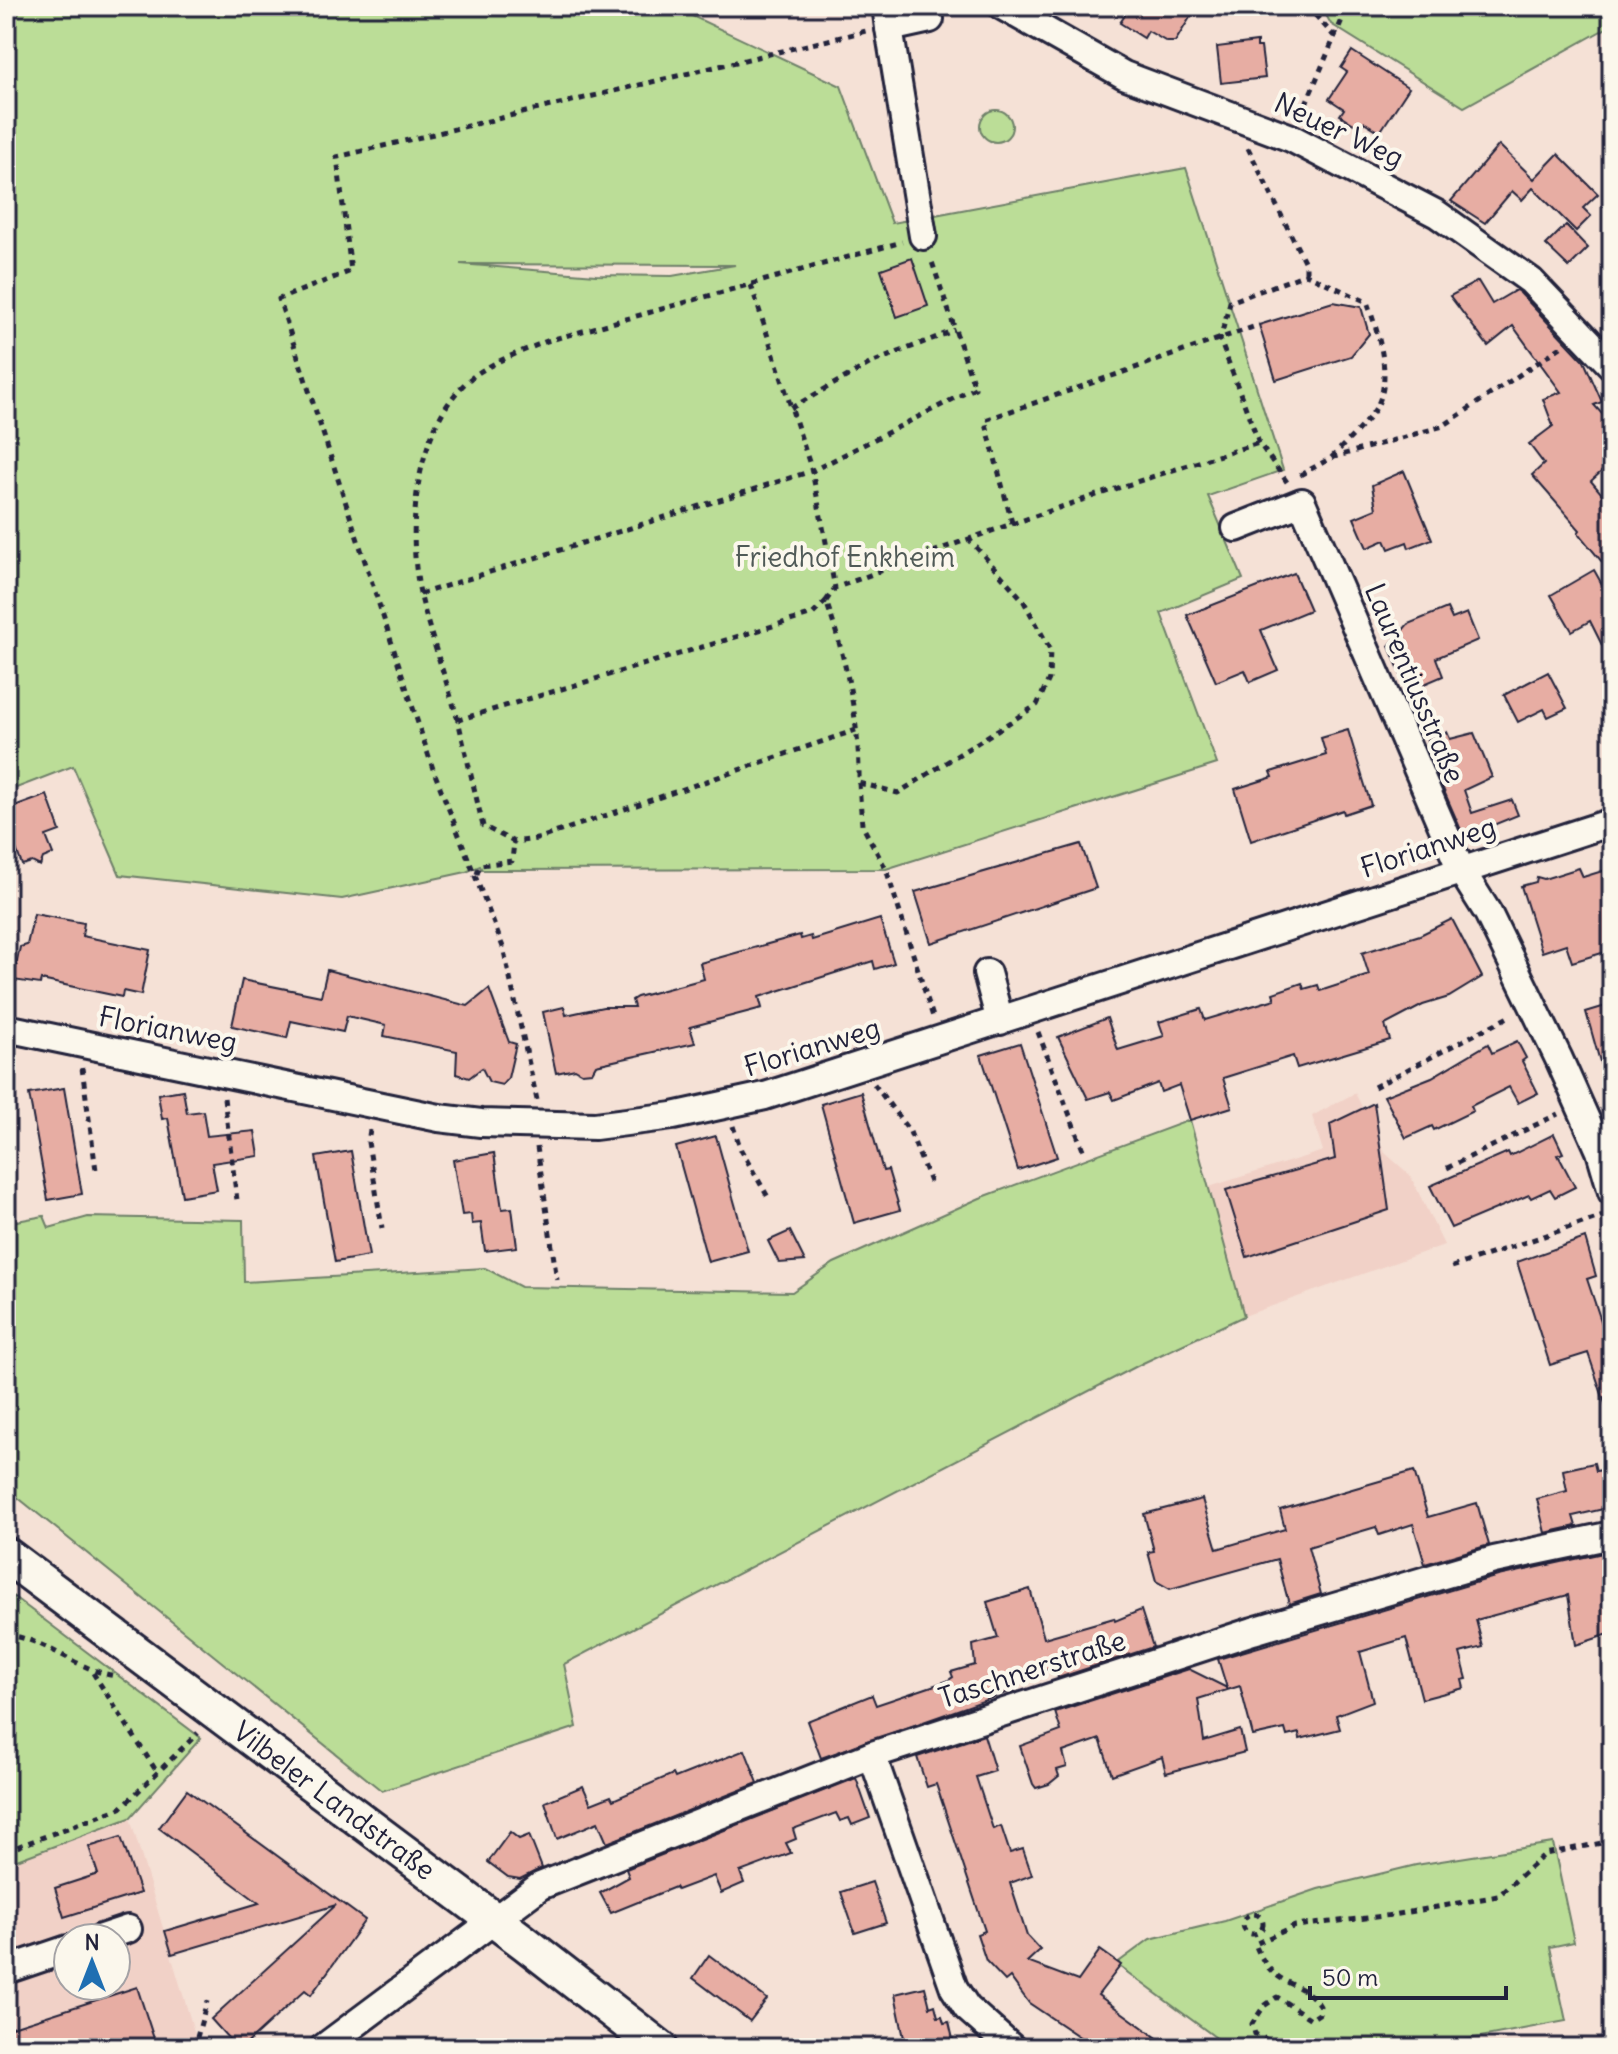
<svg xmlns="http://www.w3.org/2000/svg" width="1618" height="2054" font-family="Delius,sans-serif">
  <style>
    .built { fill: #f1d1c7; fill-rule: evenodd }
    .green { fill: #bbdd97; stroke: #6e8069; stroke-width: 2; fill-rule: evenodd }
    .building { fill: #e7ada3; stroke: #22223b; stroke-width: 2 }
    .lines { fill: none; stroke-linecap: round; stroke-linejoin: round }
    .minor-casing { stroke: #22223b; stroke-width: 32 }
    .major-casing { stroke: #22223b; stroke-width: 40 }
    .path { stroke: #22223b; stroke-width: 5; stroke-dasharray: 6 6; stroke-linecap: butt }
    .minor { stroke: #fbf7ec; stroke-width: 26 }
    .major { stroke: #fbf7ec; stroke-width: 34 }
    .labels { text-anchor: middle; stroke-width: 8; stroke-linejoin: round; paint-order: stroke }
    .street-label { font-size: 28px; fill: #22223b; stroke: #fbf7ec }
    .park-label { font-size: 28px; fill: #505a57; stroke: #fbf7ec }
  </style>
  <rect width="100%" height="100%" fill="#f5e1d6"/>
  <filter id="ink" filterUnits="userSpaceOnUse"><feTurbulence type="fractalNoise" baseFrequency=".0125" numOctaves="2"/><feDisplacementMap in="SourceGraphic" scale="16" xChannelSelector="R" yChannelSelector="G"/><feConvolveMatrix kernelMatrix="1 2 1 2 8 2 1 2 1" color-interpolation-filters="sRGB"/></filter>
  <g filter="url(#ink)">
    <g class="built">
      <path d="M1355,1093L1385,1153L1410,1175L1444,1245L1244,1316L1209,1187L1323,1151L1312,1116Z"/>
      <path d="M130,1818L199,2048H6V1864ZM68,1938H116V1986H68Z"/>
    </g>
    <g class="green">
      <path d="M6,6H671L841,86L892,223L1186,168L1283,470L1208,496L1243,579L1161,613L1217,764L886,869L482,870L480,866L466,872L342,899L120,875L73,766L6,792ZM460,264L734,265H735L672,276L596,275Z"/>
      <path d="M1321,6H1612V25L1464,107L1331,24Z"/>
      <circle cx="996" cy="126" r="16"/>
      <path d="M1190,1120L1244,1316L1143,1363L564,1664L577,1727L382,1791L6,1488V1223L44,1216L49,1228L88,1217L243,1220L244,1282L485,1268L521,1287L792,1292L834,1263L980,1198Z"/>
      <path d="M6,1591L201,1738L130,1818L6,1864Z"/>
      <path d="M1553,1843L1574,1942L1550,1947L1566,2021L1422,2048H1230L1116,1964L1150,1939L1225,1921L1318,1889L1416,1865Z"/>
    </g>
    <g class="building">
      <path d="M1131,6H1197L1175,42H1167L1148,31L1144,38L1120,23Z"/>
      <path d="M1257,42V47H1261L1265,78L1221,83L1217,47Z"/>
      <path d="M1352,51L1409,88L1380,132L1364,122L1360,128L1340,115L1344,109L1329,99L1347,72L1341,68Z"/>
      <path d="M1499,145L1534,179L1558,154L1598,194L1583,208L1591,216L1576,231L1533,188L1522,200L1512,191L1485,223L1451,201Z"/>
      <path d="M1566,225L1588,248L1569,267L1546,245Z"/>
      <path d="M912,258L928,306L897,317L881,269Z"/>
      <path d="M1478,281L1492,304L1516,290L1520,293L1584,361L1602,402L1594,405L1612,425V462L1591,481L1612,506V574L1578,533L1580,530L1532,475L1544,464L1529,444L1553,426L1543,399L1561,392L1513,326L1488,346L1450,296Z"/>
      <path d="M1333,302L1361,307L1369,334L1351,356L1276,380L1259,325Z"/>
      <path d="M1404,471L1432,539L1409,548L1407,542L1389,549L1385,540L1367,548L1354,518L1376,509L1372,485Z"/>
      <path d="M1594,570L1612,602V665L1590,621L1572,631L1551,595Z"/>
      <path d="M1294,573L1310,610L1261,630L1278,670L1250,682L1245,670L1216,682L1187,615Z"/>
      <path d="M1447,608L1452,619L1467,613L1478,640L1436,658L1443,676L1408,691L1389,646L1408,624Z"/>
      <path d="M1548,672L1567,708L1548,717L1544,709L1518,722L1504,695Z"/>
      <path d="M1348,730L1371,805L1344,814L1343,810L1251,841L1235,789L1273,777L1271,772L1326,755L1321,738Z"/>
      <path d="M1447,732L1450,739L1474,733L1492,777L1464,790L1472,813L1512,800L1518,815L1464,837L1427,752L1431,750L1427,740Z"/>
      <path d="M47,795L60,831L46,836L53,854L43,858L40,866L32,862L22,865L6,821V810Z"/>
      <path d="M1081,844L1096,888L931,943L915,892Z"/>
      <path d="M1579,868L1583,877L1612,868V950L1572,962L1566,944L1542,952L1521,886L1536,882L1537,877L1544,879Z"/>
      <path d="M34,914L84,923L82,936L150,950L141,995L123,991L122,997L41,980L40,984L13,980L20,947L27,945Z"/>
      <path d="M880,919L894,963L875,969L873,961L759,997L762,1008L690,1027L695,1043L596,1065L592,1072L582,1073L575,1069L556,1073L543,1012L564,1007L566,1015L603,1007H634L632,1000L637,997L704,979L700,963L800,935L801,939L811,936L812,940Z"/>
      <path d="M1452,919L1482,977L1449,997L1423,1005L1385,1025L1390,1040L1297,1068L1293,1056L1223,1078L1232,1107L1190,1120L1179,1085L1161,1092L1158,1083L1114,1100L1110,1092L1088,1099L1058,1037L1107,1018L1118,1050L1164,1036L1159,1022L1201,1009L1205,1020L1275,999L1273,993L1302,983L1304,989L1318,985L1320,991L1369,975L1362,953L1420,935Z"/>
      <path d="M327,970L468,1006L489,989L509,1042L516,1044L508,1078L502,1085L489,1082L482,1068L469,1078L456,1074L457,1051L384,1036L386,1025L347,1016L343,1032L291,1021L287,1038L232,1026L242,980L321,996Z"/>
      <path d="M1612,1004V1082L1606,1083L1586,1012Z"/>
      <path d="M1517,1041L1526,1058L1522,1061L1538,1093L1518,1103L1509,1087L1471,1106L1473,1111L1434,1130L1432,1126L1406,1138L1384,1096L1432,1077L1488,1044L1492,1053Z"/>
      <path d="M1020,1043L1057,1157L1018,1170L981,1055Z"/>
      <path d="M64,1088L82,1194L48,1200L29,1094Z"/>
      <path d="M183,1090L187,1113L203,1111L207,1136L255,1131L259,1156L212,1163L217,1190L182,1196L168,1118L162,1119L158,1094Z"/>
      <path d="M861,1092L883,1171L888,1170L900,1210L854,1223L821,1104Z"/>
      <path d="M1374,1103L1389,1210L1247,1257L1226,1190L1335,1159L1330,1124Z"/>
      <path d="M1554,1134L1563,1153L1558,1155L1575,1187L1555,1197L1550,1189L1531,1198L1529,1195L1451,1228L1430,1186L1508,1152L1510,1156Z"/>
      <path d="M716,1136L748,1251L708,1262L676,1147Z"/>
      <path d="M351,1151L369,1256L335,1262L316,1157Z"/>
      <path d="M494,1153L502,1209L512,1208L517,1247L485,1251L481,1223L472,1224L471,1214L462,1215L453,1160Z"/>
      <path d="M790,1231L805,1261L779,1263L768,1241Z"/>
      <path d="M1585,1238L1596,1276L1587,1279L1612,1354V1411L1608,1412L1588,1353L1550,1365L1517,1262Z"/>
      <path d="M1594,1463L1596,1471L1612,1468V1507L1573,1516L1576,1526L1545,1533L1537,1499L1567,1491L1563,1470Z"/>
      <path d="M1414,1471L1428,1517L1477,1503L1489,1545L1425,1564L1413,1524L1379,1535L1376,1527L1308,1547L1321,1594L1289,1604L1277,1559L1170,1589L1156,1581L1148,1552L1154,1551L1144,1514L1202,1499L1217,1549L1285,1529L1280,1510Z"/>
      <path d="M1612,1551V1633L1576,1645L1568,1595L1476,1620L1483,1647L1460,1653L1467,1679L1462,1680L1464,1688L1422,1699L1406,1638L1360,1652L1373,1701L1336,1715L1340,1729L1300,1739L1299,1733L1287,1736L1285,1729L1253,1736L1240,1686L1198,1699L1204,1741L1240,1730L1245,1752L1166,1773L1162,1757L1112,1775L1100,1739L1063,1752L1067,1767L1057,1770L1059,1776L1049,1784L1036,1788L1033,1784L1020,1746L1061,1731L1055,1712L1189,1669L1227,1688L1218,1659L1498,1576Z"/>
      <path d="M1030,1589L1044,1638L1114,1618L1115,1621L1141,1610L1153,1647L1058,1678L1054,1667L1014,1683L1017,1689L821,1758L807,1721L872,1695L876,1705L947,1681L953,1677L951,1672L975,1665L973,1645L998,1638L987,1602Z"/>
      <path d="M984,1735L995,1771L976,1777L993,1829L1001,1826L1010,1853L1023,1849L1032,1875L1010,1883L1027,1936L1040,1950L1027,1962L1078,1981L1100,1950L1121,1965L1098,1995L1171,2048H1096L1029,2003L1010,1977L1005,1981L986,1961L977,1934L985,1931L936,1784L927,1787L917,1757Z"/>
      <path d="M745,1750L758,1783L607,1843L598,1822L557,1839L545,1802L583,1786L591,1804L611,1796L613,1800L673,1774L675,1778Z"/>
      <path d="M856,1778L870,1818L852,1825L849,1818L840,1821L836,1813L793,1829L796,1839L786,1843L791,1853L740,1872L744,1883L721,1893L714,1876L677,1890L675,1887L611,1913L600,1893L629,1877L626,1869Z"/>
      <path d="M187,1790L365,1920L311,1995L305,1990L242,2048H237L211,2019L336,1905L172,1954L165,1931L259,1903L159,1828Z"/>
      <path d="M510,1832L519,1839L529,1835L542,1868L520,1879L508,1877L488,1862Z"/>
      <path d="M121,1837L140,1893L64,1917L55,1888L98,1874L89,1847Z"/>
      <path d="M872,1882L886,1923L855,1933L841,1892Z"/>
      <path d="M709,1955L767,1999L750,2021L693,1978Z"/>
      <path d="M137,1987L157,2048H6V2029Z"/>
      <path d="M925,1987L930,2007L935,2005L938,2017L942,2016L944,2023L949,2022L955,2048H906L895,1994Z"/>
    </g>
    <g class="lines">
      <g class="minor-casing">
        <g id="minor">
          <path d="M886,6L889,28L930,19"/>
          <path d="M1002,6L1124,75L1291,138L1437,214L1531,281L1612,366"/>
          <path d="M889,28L923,236"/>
          <path d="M1236,528L1302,502L1461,870L1488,913L1559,1059L1600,1151L1612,1192"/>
          <path d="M987,973L1000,1021"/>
          <path d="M6,1028L439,1118L481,1123L595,1126L673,1116L765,1096L1612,822"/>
          <path d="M872,1755L954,1988L967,2008L1012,2048"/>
          <path d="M101,1938L128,1929"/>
          <path d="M6,1970L68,1949"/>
          <path d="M323,2048L540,1886L872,1755L1253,1631L1494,1560L1612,1535"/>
        </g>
      </g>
      <g class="major-casing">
        <g id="major">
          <path id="s1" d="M6,1555L525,1943L660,2048"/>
        </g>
      </g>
      <g class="path">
        <path d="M1307,6L1334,36"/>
        <path d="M1301,115L1348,6"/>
        <path d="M1248,148L1306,265V274"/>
        <path d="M751,285L812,471L835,588"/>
        <path d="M791,408L871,363L955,330"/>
        <path d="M1300,475L1331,458L1443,426L1561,347"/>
        <path d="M1287,482L1259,443L1220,340L1230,302L1306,274L1367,302C1378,332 1395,381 1374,411C1362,428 1345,443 1331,458"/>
        <path d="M1012,523L985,420L1259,325"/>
        <path d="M968,538L1023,600L1050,649L1049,679L1037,705L898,793L859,783C860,723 846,658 826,601L835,588C976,535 1116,487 1259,443"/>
        <path d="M420,594L812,471L975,388L931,259"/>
        <path d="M826,601L813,614L458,720L483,826L514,842L537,839L856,730"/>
        <path d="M458,720C446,679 431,638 421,597C405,530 415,420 475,375C497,360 523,351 547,341L902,242"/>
        <path d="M859,783L862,825L886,869L933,1017"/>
        <path d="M477,874L480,865L512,861L514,842"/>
        <path d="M1038,1032L1085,1155"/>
        <path d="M82,1068L96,1170"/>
        <path d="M874,1084L910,1132L932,1187"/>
        <path d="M1374,1087L1512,1015"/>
        <path d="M224,1098L237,1200"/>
        <path d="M537,1100L503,947L433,769L279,299L351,271L337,157L866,31"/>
        <path d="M733,1126L741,1150L768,1197"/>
        <path d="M370,1130L368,1142L382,1228"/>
        <path d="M537,1147L557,1280"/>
        <path d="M1447,1168L1558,1114"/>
        <path d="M1452,1267L1603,1216"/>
        <path d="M6,1635C45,1638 76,1670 116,1676"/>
        <path d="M93,1673L157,1772"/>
        <path d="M6,1851L121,1808L198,1733"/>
        <circle cx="1253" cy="1924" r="10"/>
        <path d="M201,2048L196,2041L207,2001"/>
        <path d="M1276,2048L1275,2043L1255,2034L1252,2024L1264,2006L1277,1997L1311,2019L1319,2014L1320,2006C1301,1977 1274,1992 1255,1944L1295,1926L1393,1915L1498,1896L1545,1854L1612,1841"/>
      </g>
      <use href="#minor" class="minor"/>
      <use href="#major" class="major"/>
    </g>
  </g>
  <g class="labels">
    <g class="street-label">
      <text transform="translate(1339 130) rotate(25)" y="10">Neuer Weg</text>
      <text transform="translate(1415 683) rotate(67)" y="10">Laurentiusstraße</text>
      <text transform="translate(1428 847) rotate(-18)" y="10">Florianweg</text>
      <text transform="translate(168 1029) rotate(11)" y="10">Florianweg</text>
      <text transform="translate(812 1047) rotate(-17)" y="10">Florianweg</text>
      <text transform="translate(1032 1669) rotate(-18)" y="10">Taschnerstraße</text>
      <text dy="10" stroke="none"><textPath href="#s1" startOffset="410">Vilbeler Landstraße</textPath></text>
    </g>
    <g class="park-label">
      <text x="845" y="567">Friedhof Enkheim</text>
    </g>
  </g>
  <rect width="1618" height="2054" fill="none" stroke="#fbf7ec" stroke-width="32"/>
  <rect x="16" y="16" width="1586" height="2022" fill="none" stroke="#22223b" stroke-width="3" filter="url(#ink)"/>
  <g transform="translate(92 1962)"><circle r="38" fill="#fbf7ec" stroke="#a4a2a5" stroke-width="2"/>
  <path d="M0-6L14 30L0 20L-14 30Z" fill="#1f6fb2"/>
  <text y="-12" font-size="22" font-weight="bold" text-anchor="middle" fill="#22223b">N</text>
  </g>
  <path d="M1310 1986v12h196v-12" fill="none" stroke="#22223b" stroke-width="4"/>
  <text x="1322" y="1986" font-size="24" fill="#22223b" stroke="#fbf7ec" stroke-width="6" paint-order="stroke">50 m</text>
</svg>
